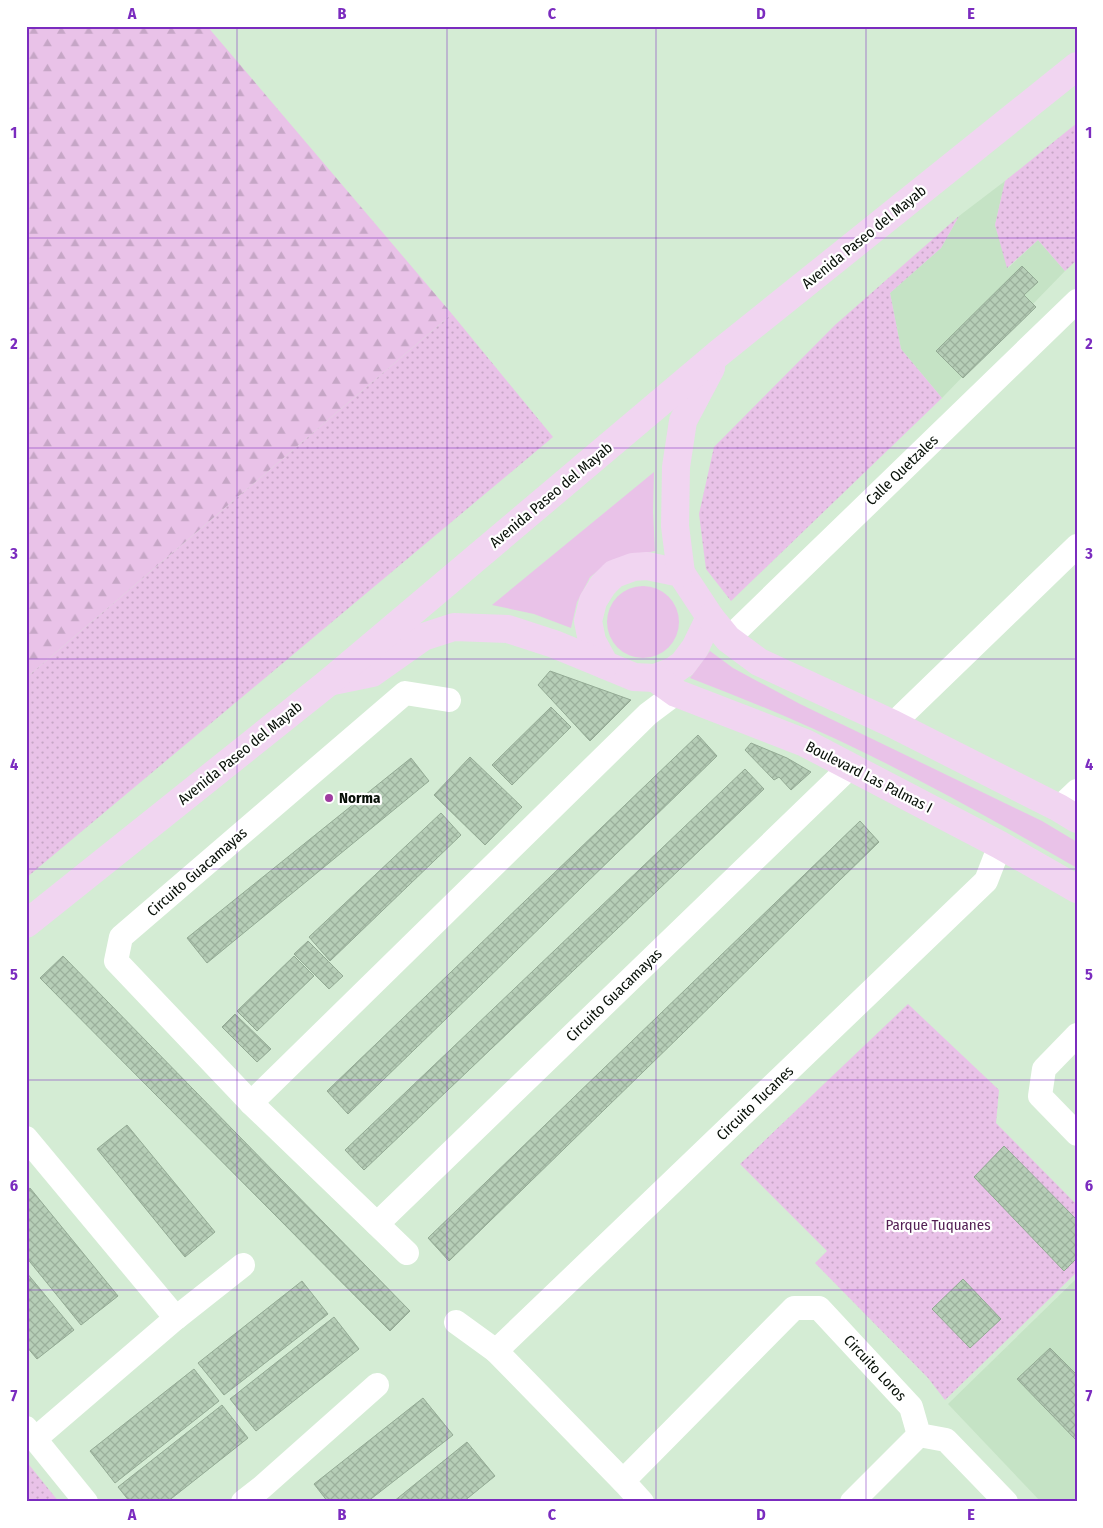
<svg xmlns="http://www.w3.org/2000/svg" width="1103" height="1528" font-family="'Fira Sans Condensed',sans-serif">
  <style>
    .built { fill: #c5e3c5 }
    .grass { fill: #e9c2e8 }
    .forest { fill: url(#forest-firs) }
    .park { fill: url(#park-dots) }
    .building { fill: url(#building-cross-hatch); stroke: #93aa94 }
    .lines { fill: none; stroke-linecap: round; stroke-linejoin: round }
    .street { stroke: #fff; stroke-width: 24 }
    .secondary { stroke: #f1d5f1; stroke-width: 28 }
    .grid { fill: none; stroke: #7b2cbf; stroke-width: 1; stroke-opacity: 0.55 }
    .poi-dot { fill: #9f3ba0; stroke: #fff; stroke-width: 2 }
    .labels { text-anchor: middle; stroke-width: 4.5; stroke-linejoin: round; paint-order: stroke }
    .street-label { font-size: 15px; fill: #070f07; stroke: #fff }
    .poi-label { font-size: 15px; font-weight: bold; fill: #070f07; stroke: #fff; text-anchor: start }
    .park-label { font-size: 15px; fill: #531f54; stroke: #fff }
    .neatline { fill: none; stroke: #7b2cbf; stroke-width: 2 }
    .grid-label { font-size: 16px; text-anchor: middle; font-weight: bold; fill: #7b2cbf }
  </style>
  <defs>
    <pattern id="forest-firs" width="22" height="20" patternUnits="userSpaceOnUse" patternTransform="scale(1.25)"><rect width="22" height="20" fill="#e9c2e8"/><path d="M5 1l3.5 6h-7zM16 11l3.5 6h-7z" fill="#c6a6c6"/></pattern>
    <pattern id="park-dots" width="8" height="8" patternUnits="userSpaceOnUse" patternTransform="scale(1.25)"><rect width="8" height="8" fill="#e9c2e8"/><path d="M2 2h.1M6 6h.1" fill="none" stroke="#c6a6c6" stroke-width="1.8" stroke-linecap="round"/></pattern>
    <pattern id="building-cross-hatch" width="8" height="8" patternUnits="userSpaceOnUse" patternTransform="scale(1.25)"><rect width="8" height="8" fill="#b6ceb7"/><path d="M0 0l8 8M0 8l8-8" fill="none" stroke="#9bb09c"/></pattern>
  </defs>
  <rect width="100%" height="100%" fill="#d4ecd4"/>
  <g class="built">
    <path d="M1005,181L995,225L1008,268L1038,240L1065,271L942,398L901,349L890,293L941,248L959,216Z"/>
    <path d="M1077,1278V1502H1041L948,1404Z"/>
  </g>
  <g class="grass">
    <path d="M654,472L653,512L655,551L612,560L590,577L577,602L571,628L534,614L492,605Z"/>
    <circle cx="643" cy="622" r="36"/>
    <path d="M710,651L733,668L800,704L1042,821L1077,842V868C983,814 889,761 789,718C757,704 723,691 690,678Z"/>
  </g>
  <path class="forest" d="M26,26H207L452,314L26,678Z"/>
  <g class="park">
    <path d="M1077,123V260L1065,271L1038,240L1007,268L995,225L1005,181Z"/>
    <path d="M959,216L941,248L890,293L901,349L942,398L731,601L706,569L699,514L714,447L835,325Z"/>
    <path d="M452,314L553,437L26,878V678Z"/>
    <path d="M908,1004L999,1090L996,1123L1077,1205V1272L945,1400L928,1378L815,1263L827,1251L740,1164Z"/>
    <path d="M26,1461L59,1502H26Z"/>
  </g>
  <g class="building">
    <path d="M1022,266L1038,282L1024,295L1036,307L963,378L936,351Z"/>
    <path d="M550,671L631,700L590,741L538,685Z"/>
    <path d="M551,707L571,727L512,785L492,765Z"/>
    <path d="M698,735L717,756L348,1114L327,1091Z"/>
    <path d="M751,743L787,758L811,772L791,790L779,777L774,780L745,750Z"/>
    <path d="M470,757L522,807L485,845L434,795Z"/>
    <path d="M411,758L429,781L207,963L187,938Z"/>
    <path d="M745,769L764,789L364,1170L345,1150Z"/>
    <path d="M441,813L461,835L330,961L309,937Z"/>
    <path d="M860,821L879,842L449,1261L428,1238Z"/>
    <path d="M308,941L343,976L329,989L294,954Z"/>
    <path d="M63,956L410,1311L390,1331L40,978Z"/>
    <path d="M294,956L314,976L257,1031L237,1011Z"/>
    <path d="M235,1014L271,1049L257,1062L222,1027Z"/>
    <path d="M127,1125L215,1232L185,1257L97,1149Z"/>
    <path d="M1004,1146L1077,1220V1258L1064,1271L974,1177Z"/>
    <path d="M30,1188L118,1296L81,1325L26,1257V1191Z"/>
    <path d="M26,1272L74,1330L37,1359L26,1346Z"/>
    <path d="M963,1279L1001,1319L970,1348L932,1309Z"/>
    <path d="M302,1281L328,1314L224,1395L198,1363Z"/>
    <path d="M334,1317L359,1349L256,1431L230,1399Z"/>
    <path d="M1050,1348L1077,1375V1441L1017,1379Z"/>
    <path d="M194,1369L219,1401L115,1483L90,1451Z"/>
    <path d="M423,1398L453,1435L367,1502H328L314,1484Z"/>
    <path d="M222,1405L248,1438L167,1502H130L118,1487Z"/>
    <path d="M467,1442L495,1476L463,1502H393Z"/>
  </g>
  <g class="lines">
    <g class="street">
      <path d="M728,639L1077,301"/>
      <path d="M893,724L1077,546"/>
      <path d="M1059,808L1077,791"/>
      <path d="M1000,845L986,881L496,1351L623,1481L794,1308H819L911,1407L919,1435L946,1440L1006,1502"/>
      <path d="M1077,1035L1044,1069L1040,1096L1077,1134"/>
      <path d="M251,1103L648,714L676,693"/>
      <path d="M26,1138L176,1318"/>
      <path d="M377,1224L851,766"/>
      <path d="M407,1253L251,1103L116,961L121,937L405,693L449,700"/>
      <path d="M456,1322L496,1351"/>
      <path d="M26,1428L86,1502"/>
      <path d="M35,1439L176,1318L243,1265"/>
      <path d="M623,1481L642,1502"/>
      <path d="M243,1502L261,1488L377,1385"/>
      <path d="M852,1502L919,1435"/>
    </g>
    <g class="secondary">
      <path d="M647,566L681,573L710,617L695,648L683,664L673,671L655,678L634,677L605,665L592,641L588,621L593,601L603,585L614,574L633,567Z"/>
      <path d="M681,573L675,526L676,467L683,421L711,368"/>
      <path d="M710,617L728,639L759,662L893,724L1059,808L1077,819"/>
      <path d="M655,678L676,693L805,743L1000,845L1077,889"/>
      <path d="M333,681L372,673L423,637L454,627L508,629L554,644L605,665"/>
      <path d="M26,924L329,682L719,353L1077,66"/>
    </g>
  </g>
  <path class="grid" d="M237,26V1502M447,26V1502M656,26V1502M866,26V1502M26,238H1077M26,448H1077M26,659H1077M26,869H1077M26,1080H1077M26,1290H1077"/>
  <circle class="poi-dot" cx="329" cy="798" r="5"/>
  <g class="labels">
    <g class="street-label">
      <text transform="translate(864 237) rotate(-39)" y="5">Avenida Paseo del Mayab</text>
      <text transform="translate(902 470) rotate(-44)" y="5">Calle Quetzales</text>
      <text transform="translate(551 495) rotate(-40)" y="5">Avenida Paseo del Mayab</text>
      <text transform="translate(240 753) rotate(-39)" y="5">Avenida Paseo del Mayab</text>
      <text transform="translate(869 777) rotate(27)" y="5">Boulevard Las Palmas I</text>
      <text transform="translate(197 872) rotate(-41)" y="5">Circuito Guacamayas</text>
      <text transform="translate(614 995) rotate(-44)" y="5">Circuito Guacamayas</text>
      <text transform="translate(755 1103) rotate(-44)" y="5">Circuito Tucanes</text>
      <text transform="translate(875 1368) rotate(47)" y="5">Circuito Loros</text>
    </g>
    <g class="poi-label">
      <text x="339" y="803">Norma</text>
    </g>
    <g class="park-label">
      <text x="938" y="1230">Parque Tuquanes</text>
    </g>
  </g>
  <rect width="1103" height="1528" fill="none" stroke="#ffffff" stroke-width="55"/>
  <rect x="28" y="28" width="1048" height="1472" class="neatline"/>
  <g class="grid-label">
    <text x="132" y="19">A</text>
    <text x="342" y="19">B</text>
    <text x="552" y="19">C</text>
    <text x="761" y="19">D</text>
    <text x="971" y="19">E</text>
    <text x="14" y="138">1</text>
    <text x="1089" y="138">1</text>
    <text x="14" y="349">2</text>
    <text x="1089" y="349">2</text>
    <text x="14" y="559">3</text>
    <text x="1089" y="559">3</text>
    <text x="14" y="770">4</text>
    <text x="1089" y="770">4</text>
    <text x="14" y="980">5</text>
    <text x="1089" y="980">5</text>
    <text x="14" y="1191">6</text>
    <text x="1089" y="1191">6</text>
    <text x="14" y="1401">7</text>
    <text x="1089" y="1401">7</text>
    <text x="132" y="1520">A</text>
    <text x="342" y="1520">B</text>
    <text x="552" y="1520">C</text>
    <text x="761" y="1520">D</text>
    <text x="971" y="1520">E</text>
  </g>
</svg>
